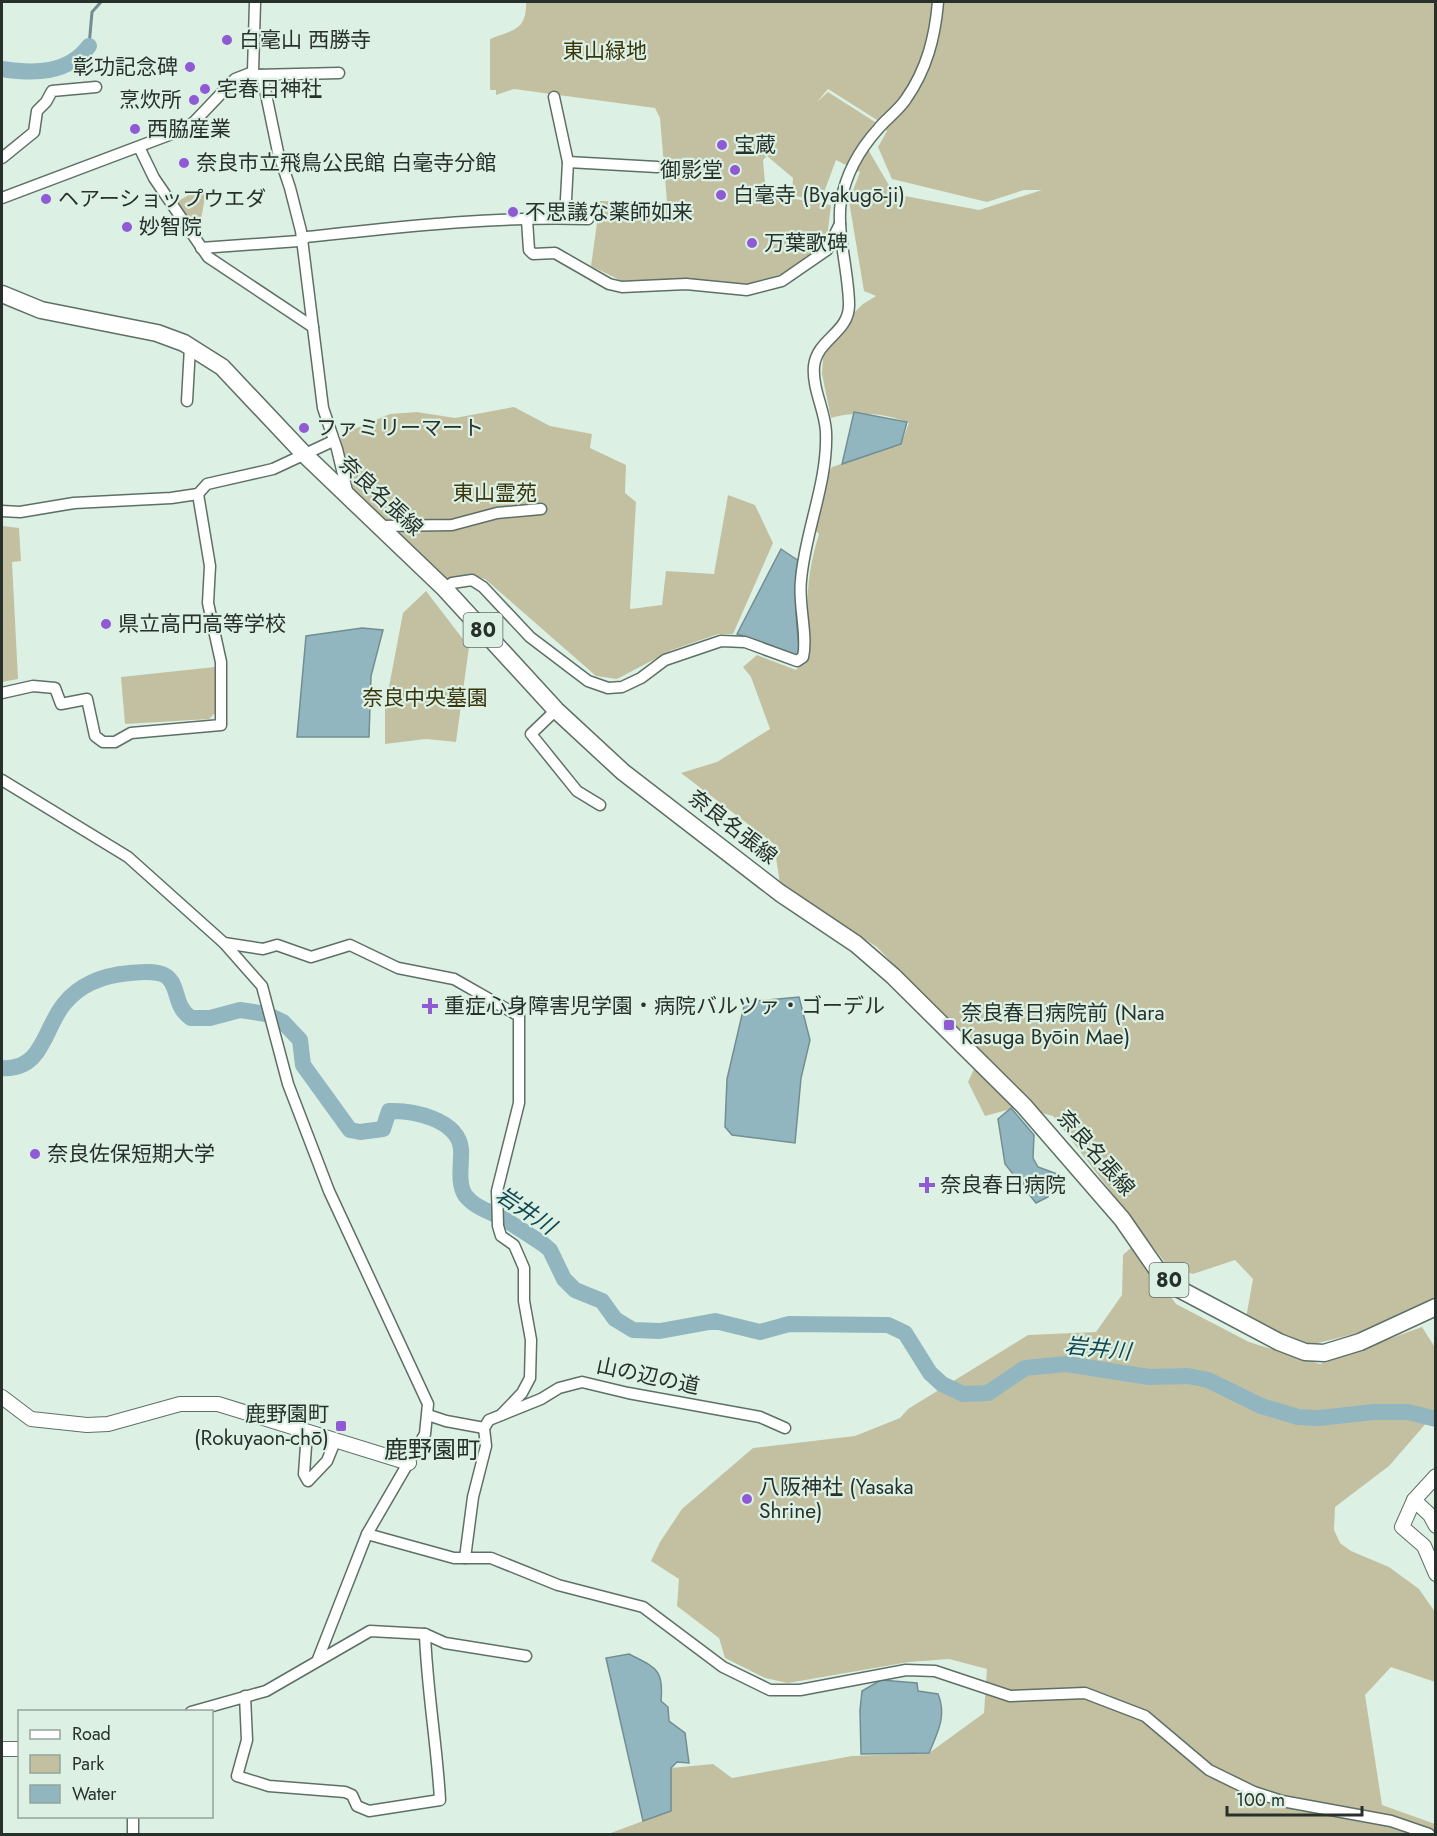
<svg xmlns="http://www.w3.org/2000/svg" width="1437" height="1836" font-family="Jost,'Noto Sans JP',sans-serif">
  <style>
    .green { fill: #c3c0a1; fill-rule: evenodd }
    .water { fill: #91b6c0; stroke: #728e93; stroke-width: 1.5 }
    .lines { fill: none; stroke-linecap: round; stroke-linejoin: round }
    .stream { stroke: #728e93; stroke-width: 3 }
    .river { stroke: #91b6c0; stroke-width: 16 }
    .minor-casing { stroke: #5e7065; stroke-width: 13 }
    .tertiary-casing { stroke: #5e7065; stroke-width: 16 }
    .primary-casing { stroke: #5e7065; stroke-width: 19 }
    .minor { stroke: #fff; stroke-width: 10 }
    .tertiary { stroke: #fff; stroke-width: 14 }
    .primary { stroke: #fff; stroke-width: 16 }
    .poi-dot { fill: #8f5ad3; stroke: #dcf1e4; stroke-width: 2 }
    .labels { text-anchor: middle; stroke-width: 4.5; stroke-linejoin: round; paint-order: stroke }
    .shield { fill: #dcf1e4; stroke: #5e6a62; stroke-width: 1.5 }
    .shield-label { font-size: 20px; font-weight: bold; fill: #28302b }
    .poi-label { font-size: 21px; fill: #28302b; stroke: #dcf1e4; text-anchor: start }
    .park-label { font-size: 21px; fill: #3a350c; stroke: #dcf1e4 }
    .street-label { font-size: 21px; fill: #28302b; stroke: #dcf1e4 }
    .water-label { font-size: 22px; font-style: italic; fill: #114753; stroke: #dcf1e4 }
    .quarter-label { font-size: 24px; fill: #28302b; stroke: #dcf1e4 }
  </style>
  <rect width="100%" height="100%" fill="#dcf1e4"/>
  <g class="green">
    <path d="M526,2H1435V1302L1354,1334L1310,1345L1246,1318L1253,1279L1235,1260L1193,1274L1167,1265L1053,1116L1018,1107L985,1116L968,1082L980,1056L877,947L780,884L774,844L681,773L717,762L770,729L751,677L743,667L757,655L796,670L810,655C806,608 805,579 819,534L807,521L811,499L832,467L901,444L909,423C885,413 855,411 831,418L822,374L824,342L863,304L876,296L864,291L849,201L860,172L836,160L823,195L808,199L792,195L793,178L767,156L763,160L766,194L831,205L826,246L789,272L748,284L624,282L591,266L600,201L667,202L660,118L655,108L514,89L496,95V90H490V39C513,30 527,30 526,2ZM828,89L877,120L887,131L878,147L892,179L987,202L1024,190H1042L979,210L894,194L862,139L875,122L828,92L817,102Z"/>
    <path d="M202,187L206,192L199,230L195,232L175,203Z"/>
    <path d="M514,407L550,426L592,434L590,448L626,465L625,493L636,502L630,609L662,605L666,571L714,574L728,495L755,505L773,543L733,634H718L672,650L617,679L596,676L485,579L476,577L442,581L402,536L352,491L340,435L390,414L417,412L455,418Z"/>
    <path d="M2,526L19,528L21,561L12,562L18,679L2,682Z"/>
    <path d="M426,591L469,647L456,742L426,739L385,744V708L403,613Z"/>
    <path d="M215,667V713L209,719L125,724L121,677Z"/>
    <path d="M1134,1245L1176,1304L1249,1342L1320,1364L1422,1327L1436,1349L1435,1413L1389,1466L1335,1507L1334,1530L1340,1543L1351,1551L1389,1567L1419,1589L1435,1612V1682L1391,1667L1365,1695L1382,1805L1435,1824V1834H608L670,1811L671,1768L713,1764L732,1778L852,1756L929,1753L984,1713L987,1669L949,1659L909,1662L788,1683L765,1678L725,1658L719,1638L677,1606L679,1579L651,1561L660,1542L682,1509L753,1448L855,1436L900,1418L908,1409L1028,1335L1096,1332L1122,1295L1123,1255Z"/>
  </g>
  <g class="water">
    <path d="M854,412L907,422L901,444L842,464Z"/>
    <path d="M781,549L799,561C794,592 795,621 800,652L796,655L737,634Z"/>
    <path d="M362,628L383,630L371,676L369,737H297L306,636Z"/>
    <path d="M799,997L810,1040L801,1078L795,1143L732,1135L725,1127L727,1079L745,1002Z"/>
    <path d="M1011,1108L1034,1135L1033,1158L1038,1167L1057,1174L1048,1197L1036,1203L1005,1164L998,1119Z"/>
    <path d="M629,1654C656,1668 664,1669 661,1701L668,1707L669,1721L685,1733L689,1763L677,1762L671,1768V1811L643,1821L606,1658Z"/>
    <path d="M881,1680L917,1683L918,1691L938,1694C947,1715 938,1732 929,1753L861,1754L860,1710L862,1691Z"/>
  </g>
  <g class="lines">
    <path class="stream" d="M89,46L92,12L101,2"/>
    <g class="river">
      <path d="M2,69C34,74 68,74 89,46"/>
      <path d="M2,1068C43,1071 44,1028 64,1004C80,984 105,975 130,973C141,972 156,970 166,976C180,986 173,1006 191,1018H210L240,1010L266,1014L283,1022L300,1040L303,1065L350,1130L360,1132L383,1129L389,1111C412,1110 458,1119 461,1149C462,1163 457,1182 465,1195C474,1207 487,1210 500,1217C515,1225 529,1235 543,1244L550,1250L564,1279L575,1290L602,1301L615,1319L633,1330L660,1331L715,1321L760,1332L789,1324L888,1325L905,1333L930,1373L942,1384L963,1394L988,1393L1025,1368L1066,1364L1149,1377L1188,1376L1208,1380L1261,1406L1298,1417L1319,1418L1374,1412H1408L1436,1419"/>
    </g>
    <g class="minor-casing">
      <g id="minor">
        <path d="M255,2L253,72L256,75L339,73"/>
        <path d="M262,75L278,152L290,188L301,231L323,408L337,449L348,495"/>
        <path d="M554,97L568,162L565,218"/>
        <path d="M139,147L154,178L208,257L313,327"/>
        <path d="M2,158L34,132L37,111L46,102L52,91L96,87"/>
        <path d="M568,162L657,167"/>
        <path d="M2,198L177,132L194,122L235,79L253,72"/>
        <path d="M527,220L529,250L533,254L555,253L609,284L622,287L686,284L747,290L782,281L827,250L840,224"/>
        <path d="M201,248L299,241L307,237C400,227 495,216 588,219"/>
        <path d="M187,401L190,347"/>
        <path d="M2,511L20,512L74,503L171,498L198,494L207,484L273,469L333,441"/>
        <path d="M381,526L452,525L497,513L541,509"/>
        <path d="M445,589L452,583L472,580L483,587L530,637L588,681L608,688L622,687L641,678L665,660L721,641L745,642L797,661L803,657C808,635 798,604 801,580C805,531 828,483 826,432C825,410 812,389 814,366C817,339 849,333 849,305C849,273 836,231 841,201C846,174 860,149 878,129C886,119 899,110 906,99C927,69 935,37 938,2"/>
        <path d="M2,693L33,686L55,688L61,704L87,699L95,736L103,742H115L131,733L221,725V662L208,603L210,566L198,494"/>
        <path d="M556,710L531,734L577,791L600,805"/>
        <path d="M2,780L128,857L224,943L262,986L288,1084L329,1191L428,1404L425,1434L367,1534L318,1659"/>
        <path d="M224,943L263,949L277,945L311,957L350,945L398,968L454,979L519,1016V1103L497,1191L498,1226L501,1236L514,1245L524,1268V1301L531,1340L530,1378L522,1393L501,1415"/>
        <path d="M428,1415L446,1421L484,1428"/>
        <path d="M307,1432L304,1474L308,1481L327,1461L336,1439"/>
        <path d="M367,1534L454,1558H491L558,1585L643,1607L723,1667L770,1690H800L906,1670L935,1671L1010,1696L1085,1693L1145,1716L1209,1770L1254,1792L1282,1801L1391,1821L1429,1834"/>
        <path d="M465,1558L473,1497L486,1446L484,1428L489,1420L541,1399L559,1388L582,1382L628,1393L760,1417L785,1428"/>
        <path d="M245,1696L247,1740L237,1776L269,1786L345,1792L352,1795L357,1806L369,1811L440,1800C437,1745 427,1690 425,1634"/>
        <path d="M191,1712L266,1691L370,1631L425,1634L445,1643L526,1656"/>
        <path d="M133,1834V1816"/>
      </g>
    </g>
    <g class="tertiary-casing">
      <g id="tertiary">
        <path d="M2,1397L31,1419L87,1425L108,1424L180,1404H218L409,1463"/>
        <path d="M1436,1476L1414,1500L1402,1527L1424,1546L1436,1574"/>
        <path d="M1414,1500L1430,1515L1436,1526"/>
        <path d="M2,1749H20"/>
      </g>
    </g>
    <g class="primary-casing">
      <path id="primary" d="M2,294L41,310L157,333L184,343L222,367L305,455L445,589L556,710L623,772L780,893L856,944L893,976L1024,1106L1122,1219L1156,1268L1181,1290L1279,1342L1305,1352L1324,1353L1360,1342L1436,1307"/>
    </g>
    <use href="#minor" class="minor"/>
    <use href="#tertiary" class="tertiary"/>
    <use href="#primary" class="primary"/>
  </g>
  <g class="poi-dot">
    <circle cx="227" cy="40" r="6"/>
    <circle cx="190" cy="67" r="6"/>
    <circle cx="205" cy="89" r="6"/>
    <circle cx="194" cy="100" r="6"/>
    <circle cx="135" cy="129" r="6"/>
    <circle cx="722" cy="145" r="6"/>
    <circle cx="184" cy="163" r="6"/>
    <circle cx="735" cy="170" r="6"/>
    <circle cx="721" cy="195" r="6"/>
    <circle cx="46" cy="199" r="6"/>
    <circle cx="513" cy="212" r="6"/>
    <circle cx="127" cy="227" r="6"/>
    <circle cx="752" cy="243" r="6"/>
    <circle cx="304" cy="428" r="6"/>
    <circle cx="106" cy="624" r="6"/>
    <path d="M427 997h6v6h6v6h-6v6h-6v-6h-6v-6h6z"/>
    <rect x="943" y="1019" width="12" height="12" rx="3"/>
    <circle cx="35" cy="1154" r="6"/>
    <path d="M924 1176h6v6h6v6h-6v6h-6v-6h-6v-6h6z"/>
    <rect x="335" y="1420" width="12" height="12" rx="3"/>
    <circle cx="747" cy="1499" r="6"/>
  </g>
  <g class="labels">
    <g class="shield">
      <rect x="463.5" y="613" width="39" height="34" rx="4.5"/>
      <rect x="1149.5" y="1263" width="39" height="34" rx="4.5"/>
    </g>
    <g class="shield-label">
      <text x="483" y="637">80</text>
      <text x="1169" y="1287">80</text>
    </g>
    <g class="poi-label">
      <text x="239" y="47">白毫山 西勝寺</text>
      <text x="178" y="74" text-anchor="end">彰功記念碑</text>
      <text x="217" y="96">宅春日神社</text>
      <text x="182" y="107" text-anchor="end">烹炊所</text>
      <text x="147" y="136">西脇産業</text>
      <text x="734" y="152">宝蔵</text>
      <text x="196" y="170">奈良市立飛鳥公民館 白毫寺分館</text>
      <text x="723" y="177" text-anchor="end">御影堂</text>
      <text x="733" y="202">白毫寺 (Byakugō-ji)</text>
      <text x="58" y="206">ヘアーショップウエダ</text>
      <text x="525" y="219">不思議な薬師如来</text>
      <text x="139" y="234">妙智院</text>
      <text x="764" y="250">万葉歌碑</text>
      <text x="316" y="435">ファミリーマート</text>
      <text x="118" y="631">県立高円高等学校</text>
      <text x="444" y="1013">重症心身障害児学園・病院バルツァ・ゴーデル</text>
      <text x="961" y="1020">奈良春日病院前 (Nara<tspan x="961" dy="24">Kasuga Byōin Mae)</tspan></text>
      <text x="47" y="1161">奈良佐保短期大学</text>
      <text x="940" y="1192">奈良春日病院</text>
      <text x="329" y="1421" text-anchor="end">鹿野園町<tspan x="329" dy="24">(Rokuyaon-chō)</tspan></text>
      <text x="759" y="1494">八阪神社 (Yasaka<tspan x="759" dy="24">Shrine)</tspan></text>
    </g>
    <g class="park-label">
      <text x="605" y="58">東山緑地</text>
      <text x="495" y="500">東山霊苑</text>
      <text x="425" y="705">奈良中央墓園</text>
    </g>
    <g class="street-label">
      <text transform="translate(381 496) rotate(43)" y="7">奈良名張線</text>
      <text transform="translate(733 827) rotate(38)" y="7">奈良名張線</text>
      <text transform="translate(1096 1153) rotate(49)" y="7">奈良名張線</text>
      <text transform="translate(648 1376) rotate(12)" y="7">山の辺の道</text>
    </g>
    <g class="water-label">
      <text transform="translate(526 1210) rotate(34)" y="8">岩井川</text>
      <text transform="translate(1098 1348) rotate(6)" y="8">岩井川</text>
    </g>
    <g class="quarter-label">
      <text x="432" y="1458">鹿野園町</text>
    </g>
  </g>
  <rect width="1437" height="1836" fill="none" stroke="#28302b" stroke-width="6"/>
  <rect x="18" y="1710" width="195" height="108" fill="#dcf1e4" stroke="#94a49a" stroke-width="1.5"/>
  <rect x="30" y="1730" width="30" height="9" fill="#ffffff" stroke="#94a49a" stroke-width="1.5"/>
  <text x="72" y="1740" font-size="18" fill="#28302b">Road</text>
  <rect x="30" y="1755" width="30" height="18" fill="#c3c0a1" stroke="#94a49a" stroke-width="1.5"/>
  <text x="72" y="1770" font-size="18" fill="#28302b">Park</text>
  <rect x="30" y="1785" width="30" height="18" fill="#91b6c0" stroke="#94a49a" stroke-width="1.5"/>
  <text x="72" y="1800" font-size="18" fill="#28302b">Water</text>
  <path d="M1227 1806v9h135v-9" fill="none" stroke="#28302b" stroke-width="3"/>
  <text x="1236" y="1806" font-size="18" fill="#28302b" stroke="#dcf1e4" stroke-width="4.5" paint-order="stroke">100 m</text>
</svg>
